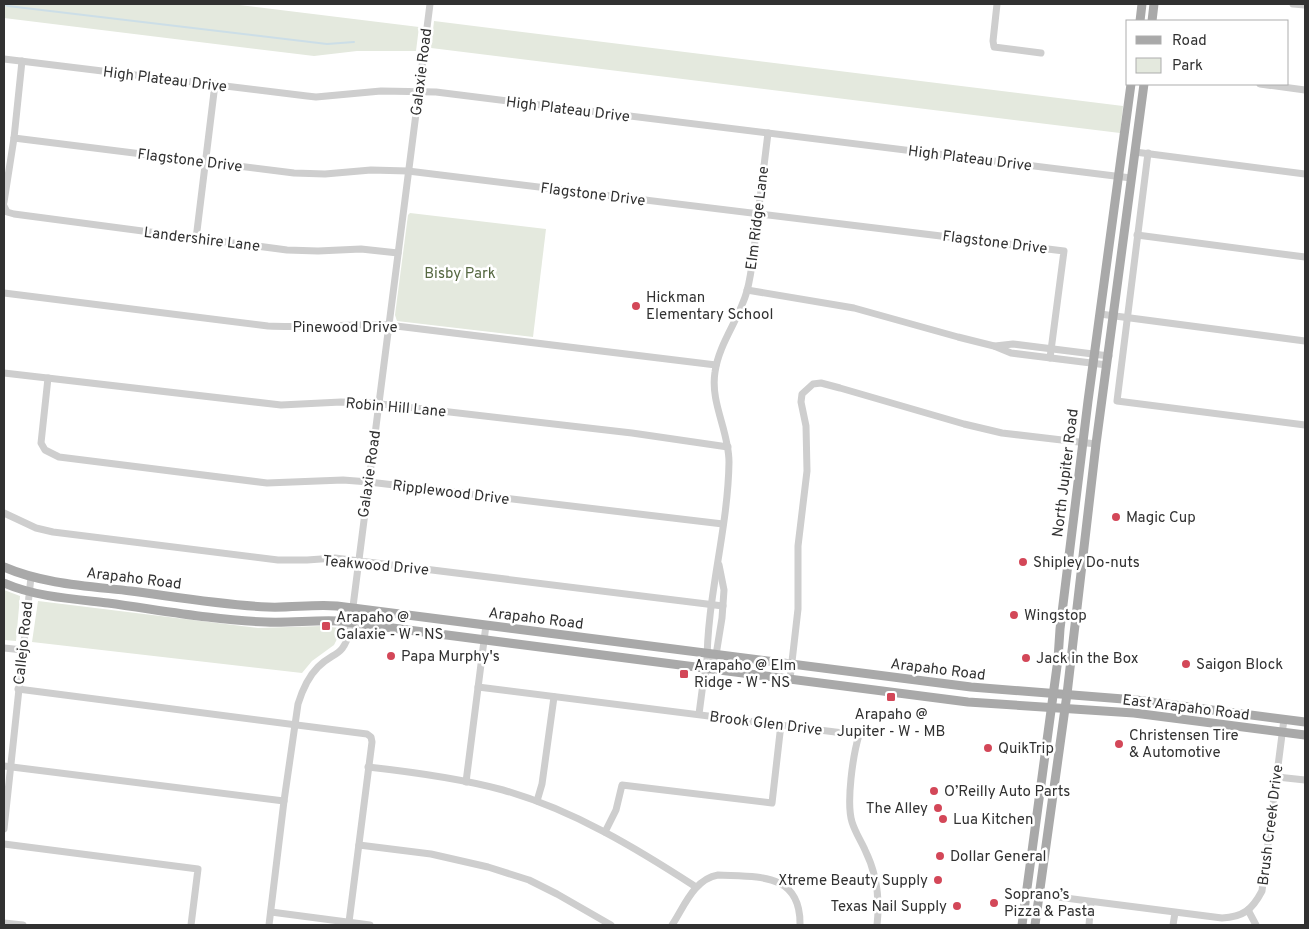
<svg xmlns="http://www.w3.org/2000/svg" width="1309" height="929" font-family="Overpass,sans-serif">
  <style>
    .green { fill: #e4e9de }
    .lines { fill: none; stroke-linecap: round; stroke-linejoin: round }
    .stream { stroke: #ccdee7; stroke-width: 2 }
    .minor { stroke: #cecece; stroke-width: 7 }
    .major { stroke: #a9a9a9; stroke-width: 9 }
    .poi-dot { fill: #d34758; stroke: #fff; stroke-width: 2 }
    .labels { text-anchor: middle; stroke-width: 5; stroke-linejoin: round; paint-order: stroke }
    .street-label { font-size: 15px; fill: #313131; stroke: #fff }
    .park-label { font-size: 15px; fill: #566842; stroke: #fff }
    .poi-label { font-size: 15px; fill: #313131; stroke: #fff; text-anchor: start }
  </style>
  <rect width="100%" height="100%" fill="#fff"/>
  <g class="green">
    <path d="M4,4H231L419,27L416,51H357L314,56L4,18Z"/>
    <path d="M434,21L1123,106L1120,133L431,48Z"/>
    <path d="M410,213L546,229L533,337L397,321L395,315L408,215Z"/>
    <path d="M4,590L20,596L16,641L4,640Z"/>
    <path d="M38,601L258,628L322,626L339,628L341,631L334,645L312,661L302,673L32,642Z"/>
  </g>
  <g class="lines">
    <path class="stream" d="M4,4L8,6L327,44L354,42"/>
    <g class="minor">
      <path d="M997,4L993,41L994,47L1041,53"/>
      <path d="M1293,4L1305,5"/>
      <path d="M4,59L307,96L316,97L381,91L436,92L1131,178"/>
      <path d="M1260,84L1305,90"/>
      <path d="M14,138L294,173L325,174L371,170L408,171L1064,251L1050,358"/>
      <path d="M1135,152L1305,174"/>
      <path d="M1148,153L1117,401L1305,425"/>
      <path d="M4,202L14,138L22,61"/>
      <path d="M4,206L7,212L14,214L287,250L318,251L361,249L398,253"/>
      <path d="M1137,235L1305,257"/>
      <path d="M196,239L215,84"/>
      <path d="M747,290L854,308L958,337L994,346L1011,353L1107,365"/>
      <path d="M4,293L268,326C308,328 348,324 388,325L716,365"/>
      <path d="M1100,314L1305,341"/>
      <path d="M995,346L1013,344L1109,356"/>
      <path d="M4,373L281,405L341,402L372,403L632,433L728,447"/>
      <path d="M48,378L41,443L45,450L59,457L267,483L343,480L369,482L723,524"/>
      <path d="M4,513L36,528L53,532L278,560H307L335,558L723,606"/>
      <path d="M4,648L23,650"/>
      <path d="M707,669C706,599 728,531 729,462C729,431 710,403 715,372C719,343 739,320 747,291C752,272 754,251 756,231C760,199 764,166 768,133"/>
      <path d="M790,679L798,609V546L807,471L806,426L801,402L802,394L813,384L821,383L840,388L964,424L1002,433L1096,444"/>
      <path d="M478,687L859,735C853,755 846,802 852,822C855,832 861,841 865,850C877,874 880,899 877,925"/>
      <path d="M18,689L367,734L371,737L372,742L349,922"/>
      <path d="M699,714L704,676L716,655L722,618L724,590L719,565"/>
      <path d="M4,766L284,801"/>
      <path d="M368,767C413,772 459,778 503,790C573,810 636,848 696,887"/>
      <path d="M1277,777L1305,780"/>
      <path d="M466,782L486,625"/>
      <path d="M537,801L542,784L554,697"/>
      <path d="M4,829L31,577"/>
      <path d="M605,832L616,810L622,785L772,803L781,724"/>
      <path d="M4,844L198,869L191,925"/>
      <path d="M359,845L431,854L488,867L529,880L557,894L611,925"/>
      <path d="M1026,893L1222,918C1243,917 1252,910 1262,891L1284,719"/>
      <path d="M1248,910L1256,925"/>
      <path d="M271,912L370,925"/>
      <path d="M4,923L23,925"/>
      <path d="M269,925L284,801L298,704C302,691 308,677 318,667C334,651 343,658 350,630L430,4"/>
      <path d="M672,925C684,907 694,879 718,875C757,877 801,872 800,925"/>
      <path d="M1089,925L1091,902"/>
      <path d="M1173,925L1175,913"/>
    </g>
    <g class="major">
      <path d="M1140,21L1142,4"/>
      <path d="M1152,21L1154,4"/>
      <path d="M4,567C43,584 88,586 131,591C176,597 222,605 268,607C291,608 314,604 337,606L971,687L1136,700L1305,722"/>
      <path d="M4,583C36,597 73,599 108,603C160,610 213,620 266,622C290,623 314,620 338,621L968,702L1134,713L1305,735"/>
      <path d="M1022,925L1058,659L1060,629L1088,401L1131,84"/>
      <path d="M1035,925L1067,694L1096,444L1144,84"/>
    </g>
  </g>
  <g class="poi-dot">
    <circle cx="636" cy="306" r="5"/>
    <circle cx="1116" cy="517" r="5"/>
    <circle cx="1023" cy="562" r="5"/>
    <circle cx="1014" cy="615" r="5"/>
    <rect x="321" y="621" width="10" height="10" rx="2.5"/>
    <circle cx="391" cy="656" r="5"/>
    <circle cx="1026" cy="658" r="5"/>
    <circle cx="1186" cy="664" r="5"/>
    <rect x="679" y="669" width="10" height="10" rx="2.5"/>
    <rect x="886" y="692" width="10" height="10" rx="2.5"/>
    <circle cx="1119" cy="744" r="5"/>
    <circle cx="988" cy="748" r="5"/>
    <circle cx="934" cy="791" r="5"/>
    <circle cx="938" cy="808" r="5"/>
    <circle cx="943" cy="819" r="5"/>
    <circle cx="940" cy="856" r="5"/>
    <circle cx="938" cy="880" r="5"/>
    <circle cx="994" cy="903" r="5"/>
    <circle cx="957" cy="906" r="5"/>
  </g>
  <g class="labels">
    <g class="street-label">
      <text transform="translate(421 72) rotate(-83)" y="5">Galaxie Road</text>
      <text transform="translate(165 79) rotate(7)" y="5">High Plateau Drive</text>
      <text transform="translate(568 109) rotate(7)" y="5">High Plateau Drive</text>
      <text transform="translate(970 158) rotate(7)" y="5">High Plateau Drive</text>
      <text transform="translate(190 160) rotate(7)" y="5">Flagstone Drive</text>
      <text transform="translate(593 194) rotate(7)" y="5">Flagstone Drive</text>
      <text transform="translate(757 218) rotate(-83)" y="5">Elm Ridge Lane</text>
      <text transform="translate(202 239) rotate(7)" y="5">Landershire Lane</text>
      <text transform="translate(995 242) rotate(7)" y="5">Flagstone Drive</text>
      <text x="345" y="332">Pinewood Drive</text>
      <text transform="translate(396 407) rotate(5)" y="5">Robin Hill Lane</text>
      <text transform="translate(1065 473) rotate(-83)" y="5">North Jupiter Road</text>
      <text transform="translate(369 474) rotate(-82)" y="5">Galaxie Road</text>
      <text transform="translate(451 492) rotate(7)" y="5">Ripplewood Drive</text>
      <text transform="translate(376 565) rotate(5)" y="5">Teakwood Drive</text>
      <text transform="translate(134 578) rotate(7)" y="5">Arapaho Road</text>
      <text transform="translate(536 618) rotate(7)" y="5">Arapaho Road</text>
      <text transform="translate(23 643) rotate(-84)" y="5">Callejo Road</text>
      <text transform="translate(938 669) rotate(7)" y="5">Arapaho Road</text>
      <text transform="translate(1186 707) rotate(7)" y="5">East Arapaho Road</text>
      <text transform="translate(766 723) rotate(7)" y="5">Brook Glen Drive</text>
      <text transform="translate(1270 825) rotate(-83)" y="5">Brush Creek Drive</text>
    </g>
    <g class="park-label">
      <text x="460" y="278">Bisby Park</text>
    </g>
    <g class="poi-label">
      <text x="646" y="302">Hickman<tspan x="646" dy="17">Elementary School</tspan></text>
      <text x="1126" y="522">Magic Cup</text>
      <text x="1033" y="567">Shipley Do-nuts</text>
      <text x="1024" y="620">Wingstop</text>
      <text x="336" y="622">Arapaho @<tspan x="336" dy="17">Galaxie - W - NS</tspan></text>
      <text x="401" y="661">Papa Murphy's</text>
      <text x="1036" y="663">Jack in the Box</text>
      <text x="1196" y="669">Saigon Block</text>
      <text x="694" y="670">Arapaho @ Elm<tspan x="694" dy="17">Ridge - W - NS</tspan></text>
      <text x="891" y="719" text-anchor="middle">Arapaho @<tspan x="891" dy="17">Jupiter - W - MB</tspan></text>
      <text x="1129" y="740">Christensen Tire<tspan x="1129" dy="17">&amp; Automotive</tspan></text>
      <text x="998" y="753">QuikTrip</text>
      <text x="944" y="796">O’Reilly Auto Parts</text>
      <text x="928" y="813" text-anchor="end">The Alley</text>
      <text x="953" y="824">Lua Kitchen</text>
      <text x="950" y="861">Dollar General</text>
      <text x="928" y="885" text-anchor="end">Xtreme Beauty Supply</text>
      <text x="1004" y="899">Soprano’s<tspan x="1004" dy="17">Pizza &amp; Pasta</tspan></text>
      <text x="947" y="911" text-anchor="end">Texas Nail Supply</text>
    </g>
  </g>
  <rect width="1309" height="929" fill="none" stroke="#313131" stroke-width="10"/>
  <rect x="1126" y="20" width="162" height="65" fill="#ffffff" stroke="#adadad"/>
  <rect x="1136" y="36" width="25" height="8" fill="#a9a9a9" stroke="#adadad"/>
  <text x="1172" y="45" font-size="15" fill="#313131">Road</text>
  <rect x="1136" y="58" width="25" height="15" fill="#e4e9de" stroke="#adadad"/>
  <text x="1172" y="70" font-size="15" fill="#313131">Park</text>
</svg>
